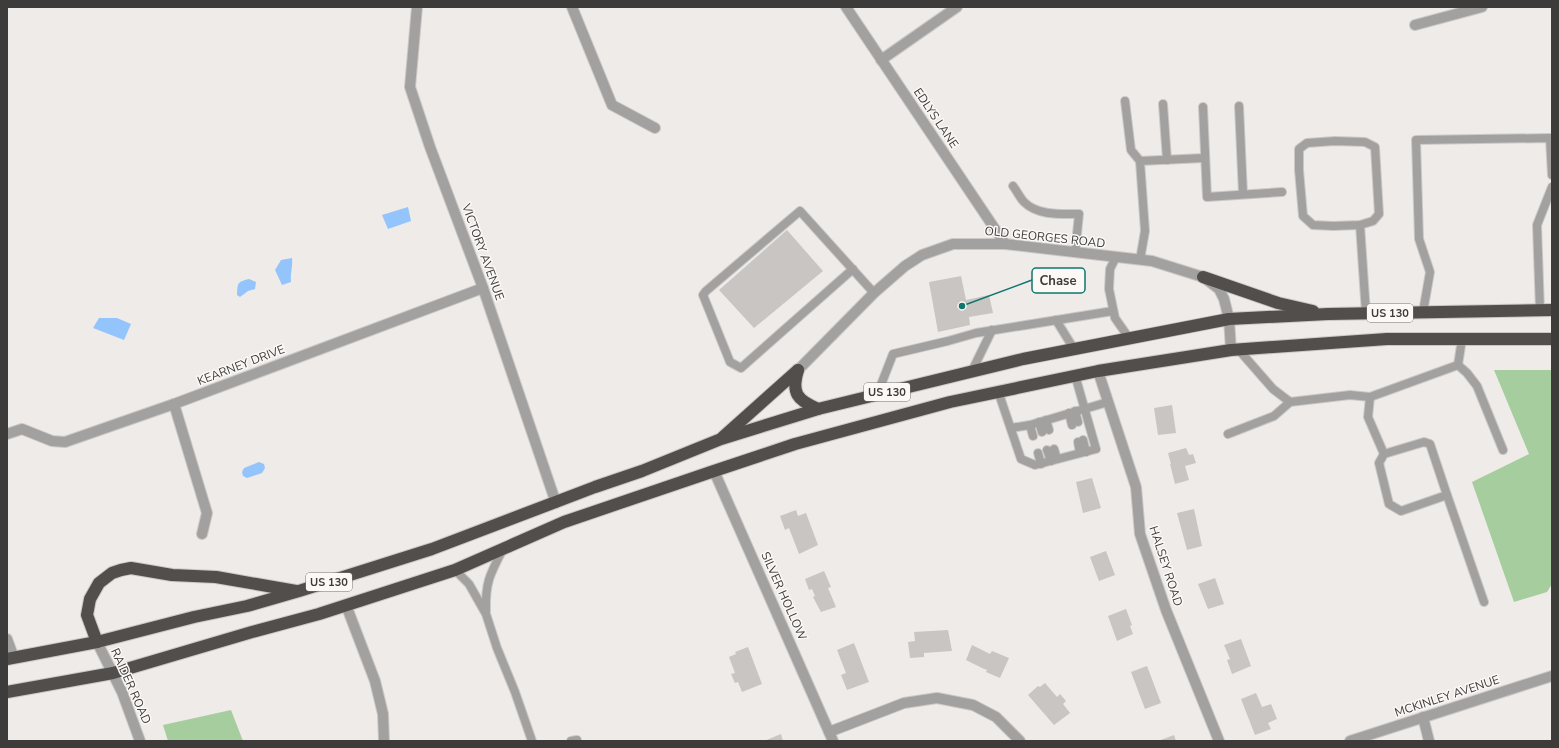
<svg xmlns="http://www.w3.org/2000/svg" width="1559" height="748" font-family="'Nunito Sans',sans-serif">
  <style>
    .green { fill: #a6cd9d }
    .water { fill: #94c4fc }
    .building { fill: #c9c5c3 }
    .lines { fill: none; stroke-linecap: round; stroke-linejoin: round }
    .lane-casing { stroke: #cbc8c6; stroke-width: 10 }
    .street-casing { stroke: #cbc8c6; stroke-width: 12 }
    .highway-casing { stroke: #cbc8c6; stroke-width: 14 }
    .lane { stroke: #a3a1a0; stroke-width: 8 }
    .street { stroke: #a3a1a0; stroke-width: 10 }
    .highway { stroke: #514e4c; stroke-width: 12 }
    .labels { text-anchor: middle; stroke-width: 3; stroke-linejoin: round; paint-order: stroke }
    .shield { fill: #fcf8f6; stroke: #767473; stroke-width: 1 }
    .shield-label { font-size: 11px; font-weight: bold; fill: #3d3c3b }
    .street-label { font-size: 12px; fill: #3d3c3b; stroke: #fcf8f6 }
    .leader { fill: none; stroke: #0f766e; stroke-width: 1.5 }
    .callout-dot { fill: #0f766e; stroke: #fcf8f6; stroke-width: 1.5 }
    .callout { fill: #fcf8f6; stroke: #0f766e; stroke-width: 1.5 }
    .callout-label { font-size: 13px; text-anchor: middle; font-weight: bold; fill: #3d3c3b }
  </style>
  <rect width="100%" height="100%" fill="#efebe9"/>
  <g class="green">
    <path d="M1494,370H1552V584L1547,592L1514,602L1472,482L1529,454Z"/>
    <path d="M231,710L243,741H168L163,725Z"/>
  </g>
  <g class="water">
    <path d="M408,207L411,221L388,229L382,215Z"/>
    <path d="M292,258C293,267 290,273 291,282L282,285L275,270L281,260Z"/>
    <path d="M249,279L256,282L255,289L248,291L240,297L237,295C238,284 236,282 249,279Z"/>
    <path d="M99,318H117L131,324L124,340L93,328Z"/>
    <path d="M259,462L264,464L265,468L262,473L247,478L243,476L242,472L244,468Z"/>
  </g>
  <g class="building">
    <path d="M787,230L823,271L754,328L719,290Z"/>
    <path d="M961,276L966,300L989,295L993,313L969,317L970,325L938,332L929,282Z"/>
    <path d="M1172,405L1176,433L1158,435L1154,408Z"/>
    <path d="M1186,448L1189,455L1193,454L1196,463L1185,466L1189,480L1175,484L1170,464H1171L1168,453Z"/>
    <path d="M1092,478L1101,508L1083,513L1076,482Z"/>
    <path d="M1194,509L1202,546L1187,550L1177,513Z"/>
    <path d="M796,510L798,516L806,513L818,545L799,554L789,528L785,530L780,516Z"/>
    <path d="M1106,551L1115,575L1099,581L1090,557Z"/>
    <path d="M824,571L831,587L828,588L836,607L821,612L813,597L815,596L812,589L809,590L805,579Z"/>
    <path d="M1215,578L1224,604L1208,609L1198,584Z"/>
    <path d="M1126,609L1132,625L1130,626L1133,634L1117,641L1108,616Z"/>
    <path d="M948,630L952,651L924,653V657L910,658L908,642L915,641L914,632Z"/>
    <path d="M1241,639L1251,666L1232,674L1227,660L1230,659L1224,645Z"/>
    <path d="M854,643L869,682L847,690L841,675L846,673L837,650Z"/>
    <path d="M972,645L990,654L992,651L1009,658L1000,678L986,672L987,670L982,668L966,660Z"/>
    <path d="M748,647L762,684L742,692L738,682L735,683L731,674L735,673L729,657L736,654L735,652Z"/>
    <path d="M1147,666L1161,703L1145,709L1131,672Z"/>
    <path d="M1045,683L1057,697L1060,694L1066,701L1063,704L1070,713L1054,725L1028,695L1038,686L1040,687Z"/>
    <path d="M1256,693L1262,707L1271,704L1277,719L1268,723L1271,729L1255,735L1241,699Z"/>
    <path d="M781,734L783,741H764Z"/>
    <path d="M1174,735L1176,741H1158Z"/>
  </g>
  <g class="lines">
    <g class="lane-casing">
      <g id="lane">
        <path d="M1125,101L1131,150L1140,161"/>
        <path d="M1163,104L1167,160"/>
        <path d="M1239,106L1243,194"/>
        <path d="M1203,107L1207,197L1282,192"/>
        <path d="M1335,141L1365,142L1375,147L1379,214L1373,221L1360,225L1333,226L1313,225L1303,216L1299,170V149L1307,143Z"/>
        <path d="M1013,186C1017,191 1020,198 1024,202C1038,216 1061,214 1079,214L1075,253"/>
        <path d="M1360,225L1366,313"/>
        <path d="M1116,257L1110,269L1109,289L1115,318L1129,338"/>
        <path d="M1140,260L1145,231L1140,161L1204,158"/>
        <path d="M853,269L741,368L730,362L703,295L706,291L800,211L874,293"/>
        <path d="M1540,310L1537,225L1552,187"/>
        <path d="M1423,312L1430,272L1419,239L1416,140L1550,138L1552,175"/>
        <path d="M1056,320L1074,349"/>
        <path d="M1462,339L1458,365L1467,373L1477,386L1503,450"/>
        <path d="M1238,349L1273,389L1290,402L1350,395L1370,397L1458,365"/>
        <path d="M972,371L992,330"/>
        <path d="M998,391L1021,459L1035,465L1096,449L1075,375"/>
        <path d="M877,395L893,354L948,341L976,333L1113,311"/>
        <path d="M1370,397L1368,417L1384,454L1379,463L1389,504L1401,511L1447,495L1430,444L1424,442L1384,454"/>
        <path d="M1075,411L1078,422"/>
        <path d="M1069,413L1072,425"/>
        <path d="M1046,420L1049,430"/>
        <path d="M1039,422L1042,432"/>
        <path d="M1030,425L1033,436"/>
        <path d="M1011,428L1030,425L1108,402"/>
        <path d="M1228,434L1274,416L1290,402"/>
        <path d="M1083,440L1086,452"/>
        <path d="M1078,442L1080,453"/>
        <path d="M1054,449L1057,459"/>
        <path d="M1047,450L1051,461"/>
        <path d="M1038,453L1041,464"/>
        <path d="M1447,495L1484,602"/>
        <path d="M455,570L469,584L486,614L497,648L515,692L532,741"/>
        <path d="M486,611C485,583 490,574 503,549"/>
        <path d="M571,741L577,740V741"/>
      </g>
    </g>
    <g class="street-casing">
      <g id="street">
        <path d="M417,7L410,87L430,147L483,288L556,503"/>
        <path d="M572,7L612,105L655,128"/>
        <path d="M846,7L1005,244"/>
        <path d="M1415,25L1482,7"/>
        <path d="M881,60L957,7"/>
        <path d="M798,370L874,293L905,266L922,255L953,244H1005L1152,261L1203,277L1219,289L1224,299L1229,319L1231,350"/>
        <path d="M1098,371L1136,487L1140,534L1166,610L1219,741"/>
        <path d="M174,404L207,513L202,534"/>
        <path d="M7,434L22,429L52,441L65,442L174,404L483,288"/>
        <path d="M714,471L833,741"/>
        <path d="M346,605L375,681L383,714L384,741"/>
        <path d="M7,639L14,658"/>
        <path d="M97,642L122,692L140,741"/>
        <path d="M1423,717L1429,741"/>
        <path d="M829,732L904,703L937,698L973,705L996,717L1020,741"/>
        <path d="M1350,741L1552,676"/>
      </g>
    </g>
    <g class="highway-casing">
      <g id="highway">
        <path d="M1203,277L1278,303L1313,311"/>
        <path d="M798,370C791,393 797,400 818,409"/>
        <path d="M723,437L798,370"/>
        <path d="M97,642L87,615L90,599L99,583L112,573L121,570L131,568L172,575L216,577L296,591"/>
        <path d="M7,659L97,642L194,617L247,606L299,591L432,549L595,487L642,471L721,439L818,409L1023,359L1229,319L1328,314L1552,310"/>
        <path d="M7,692L113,673L252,632L319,614L455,570L564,522L714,471L795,444L950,402L1098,371L1231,350L1387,339H1552"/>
      </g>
    </g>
    <use href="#lane" class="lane"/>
    <use href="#street" class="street"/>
    <use href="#highway" class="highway"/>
  </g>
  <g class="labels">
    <g class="shield">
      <rect x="1367" y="304" width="46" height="18" rx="3"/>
      <rect x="864" y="383" width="46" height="18" rx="3"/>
      <rect x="306" y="573" width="46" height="18" rx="3"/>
    </g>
    <g class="shield-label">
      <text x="1390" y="317">US 130</text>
      <text x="887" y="396">US 130</text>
      <text x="329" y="586">US 130</text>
    </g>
    <g class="street-label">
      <text transform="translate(936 118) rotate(56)" y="4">EDLYS LANE</text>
      <text transform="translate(1045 237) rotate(6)" y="4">OLD GEORGES ROAD</text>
      <text transform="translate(483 252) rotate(70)" y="4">VICTORY AVENUE</text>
      <text transform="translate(241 365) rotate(-21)" y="4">KEARNEY DRIVE</text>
      <text transform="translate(1166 566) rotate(72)" y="4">HALSEY ROAD</text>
      <text transform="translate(784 596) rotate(66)" y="4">SILVER HOLLOW</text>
      <text transform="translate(131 686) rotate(66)" y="4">RAIDER ROAD</text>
      <text transform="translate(1447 696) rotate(-18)" y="4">MCKINLEY AVENUE</text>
    </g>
  </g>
  <path class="leader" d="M962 306L1032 280"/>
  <circle class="callout-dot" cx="962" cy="306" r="4"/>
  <rect class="callout" x="1032" y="268" width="53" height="25" rx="4"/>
  <g class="callout-label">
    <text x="1058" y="285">Chase</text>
  </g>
  <rect width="1559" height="748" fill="none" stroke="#3d3c3b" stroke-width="16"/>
</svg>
